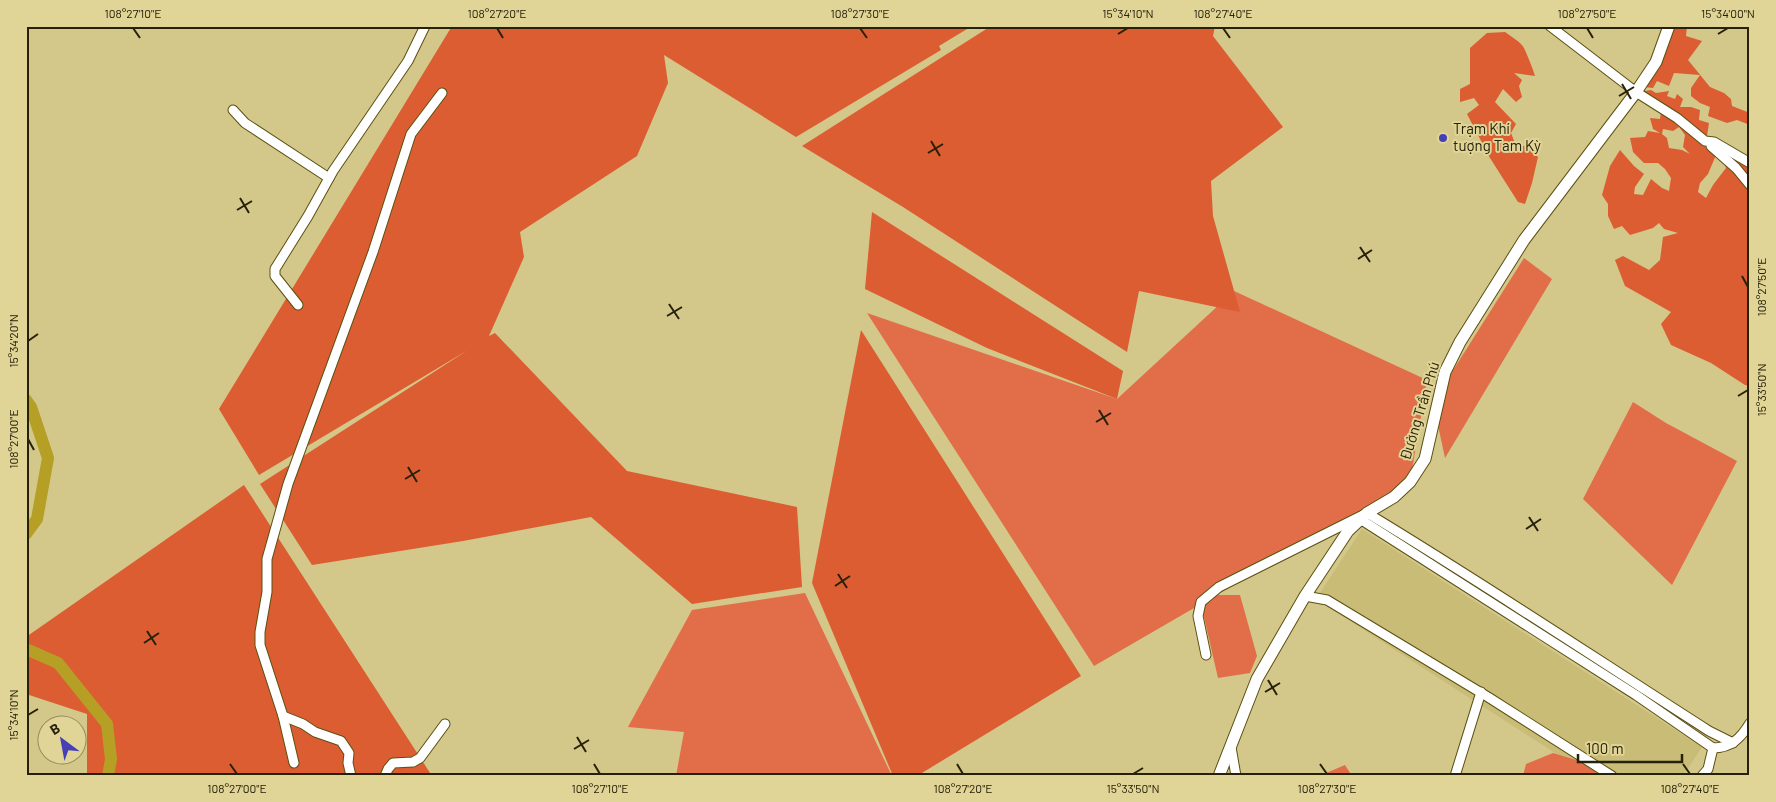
<svg xmlns="http://www.w3.org/2000/svg" width="1776" height="802" font-family="Barlow,sans-serif">
  <style>
    .built { fill: #c9bc77 }
    .green { fill: #e16e49 }
    .forest { fill: #dc5d32; fill-rule: evenodd }
    .lines { fill: none; stroke-linecap: round; stroke-linejoin: round }
    .river { stroke: #b59f24; stroke-width: 12 }
    .street-casing { stroke: #5b5011; stroke-width: 11 }
    .secondary-casing { stroke: #5b5011; stroke-width: 13 }
    .street { stroke: #fff; stroke-width: 9 }
    .secondary { stroke: #fff; stroke-width: 11 }
    .ticks { fill: none; stroke: #262108; stroke-width: 2 }
    .poi-dot { fill: #4640b6; stroke: #e0d497; stroke-width: 2 }
    .labels { text-anchor: middle; stroke-width: 4; stroke-linejoin: round; paint-order: stroke }
    .poi-label { font-size: 15px; fill: #262108; stroke: #e0d497; text-anchor: start }
    .street-label { font-size: 15px; fill: #262108; stroke: #e0d497 }
    .neatline { fill: none; stroke: #262108; stroke-width: 2 }
    .ticks-label { font-size: 12px; text-anchor: middle; fill: #262108 }
  </style>
  <rect width="100%" height="100%" fill="#d3c78a"/>
  <path class="built" d="M1362,529L1702,747L1683,776H1591L1316,599Z"/>
  <g class="green">
    <path d="M1524,258L1552,279L1445,458L1433,402Z"/>
    <path d="M1234,291L1427,380L1410,482L1217,595H1240L1257,656L1250,673L1218,678L1201,604L1094,666L867,313L1117,399Z"/>
    <path d="M1633,402L1666,423L1737,461L1672,585L1583,499Z"/>
    <path d="M805,593L892,776H676L684,732L628,727L692,610Z"/>
    <path d="M1553,753L1586,763L1599,776H1523L1526,764Z"/>
    <path d="M1345,765L1352,776H1319Z"/>
  </g>
  <g class="forest">
    <path d="M452,26H972L939,46L941,50L796,137L664,55L668,83L637,156L520,232L524,257L489,336L495,333L627,471L797,507L802,587L692,604L591,517L463,541L312,565L260,484L468,350L259,475L219,409Z"/>
    <path d="M991,26H1215L1213,36L1283,127L1211,181L1213,216L1240,312L1139,291L1127,352L903,207L802,146Z"/>
    <path d="M1674,26H1687L1686,36L1702,41L1688,60L1710,87L1724,93L1731,99L1732,106L1750,113V125L1737,120L1727,123L1708,116L1710,107L1700,103L1691,96V88L1700,75L1674,73L1669,86L1657,81L1653,88L1644,87Z"/>
    <path d="M1505,32C1510,36 1521,42 1524,48C1528,57 1532,66 1535,76L1514,73L1522,80L1519,86L1522,97L1516,102L1503,89L1495,102L1516,124L1511,133L1516,146H1527L1538,157L1532,183L1525,204L1518,202L1490,158L1467,114L1479,105L1474,98L1460,102V89L1470,84V48L1487,33Z"/>
    <path d="M1651,90L1656,93L1669,91L1667,96L1675,99L1677,94L1683,99L1680,107H1691L1700,110L1699,120L1709,123L1706,143L1716,155L1708,174L1700,183L1698,192L1706,198L1713,185L1726,168L1722,157L1730,149L1744,154L1750,158V386L1745,385L1711,363L1671,345L1661,324L1671,312L1625,286L1615,260L1623,256L1649,270L1660,260L1663,237L1678,233L1664,229L1659,223L1653,228L1630,235L1622,226L1614,229L1608,216V204L1602,195L1610,166L1620,150L1634,166L1644,174L1635,187L1634,194L1643,195L1651,179L1662,188L1669,191L1671,178L1665,169L1658,163H1644L1633,152L1630,138L1645,137L1648,131L1660,133L1653,129L1650,118L1660,119L1661,112L1644,99V91ZM1679,127L1685,135L1683,147L1690,154L1682,150L1669,148L1667,138L1662,134L1663,129L1673,131Z"/>
    <path d="M872,212L1123,371L1117,399L987,348L865,289Z"/>
    <path d="M861,330L1081,676L917,776H893L812,583Z"/>
    <path d="M244,485L432,776H87V714L26,694V637Z"/>
  </g>
  <g class="lines">
    <g class="river">
      <path d="M26,400L31,407L48,458L37,519L26,534"/>
      <path d="M26,649L58,663L107,724L111,759L108,776"/>
    </g>
    <g class="street-casing">
      <g id="street">
        <path d="M1550,26L1636,92L1677,118L1705,141L1714,142L1750,163"/>
        <path d="M233,110L245,123L329,178"/>
        <path d="M1711,146L1736,168L1750,185"/>
        <path d="M298,305L275,276V269L308,216L333,171L408,61L425,26"/>
        <path d="M1360,519L1636,695L1713,748"/>
        <path d="M1305,596L1327,600L1488,697L1612,776"/>
        <path d="M1206,655L1198,616L1201,602L1219,587L1367,513C1483,583 1595,658 1709,731L1733,743"/>
        <path d="M283,716L303,724L315,732L341,741L349,753L348,763L351,776"/>
        <path d="M1231,747L1236,776"/>
        <path d="M1713,748C1731,748 1741,738 1750,723"/>
        <path d="M294,763L283,716L260,645V632L267,592V559L288,484L373,252L411,134L442,93"/>
        <path d="M385,776L388,769L393,763L413,762L420,758L445,724"/>
        <path d="M1455,776L1481,692"/>
        <path d="M1702,776L1708,769L1713,748"/>
      </g>
    </g>
    <g class="secondary-casing">
      <path id="secondary" d="M1219,776L1257,679L1305,596L1348,531L1367,513L1394,497L1410,482L1425,459L1445,372L1460,342L1524,240L1636,92L1656,62L1669,26"/>
    </g>
    <use href="#street" class="street"/>
    <use href="#secondary" class="secondary"/>
  </g>
  <path class="ticks" d="M133,28L140,38M497,28L503,38M860,28L867,38M1223,28L1230,38M1587,28L1593,38M1118,34L1128,28M1718,34L1728,28M1622,84L1631,99M1619,96L1634,87M931,141L940,156M928,153L943,144M240,198L249,213M237,210L252,201M1360,247L1370,262M1358,259L1372,250M1742,276L1748,287M669,304L679,319M667,316L682,307M28,341L38,334M1738,396L1748,390M1099,410L1108,425M1096,422L1111,413M28,439L34,450M408,467L417,482M405,479L420,470M1529,517L1538,531M1526,529L1541,519M838,574L847,588M835,586L850,576M147,631L156,645M144,643L159,633M1268,680L1277,695M1265,692L1280,683M28,715L38,709M577,737L586,752M574,749L589,740M230,764L237,774M594,764L600,774M957,764L963,774M1320,764L1327,774M1683,764L1690,774M1133,774L1143,768"/>
  <circle class="poi-dot" cx="1443" cy="138" r="5"/>
  <g class="labels">
    <g class="poi-label">
      <text x="1453" y="134">Trạm Khí<tspan x="1453" dy="17">tượng Tam Kỳ</tspan></text>
    </g>
    <g class="street-label">
      <text transform="translate(1420 411) rotate(-73)" y="5">Đường Trần Phú</text>
    </g>
  </g>
  <rect width="1776" height="802" fill="none" stroke="#e0d497" stroke-width="55"/>
  <g transform="translate(62 740) rotate(328)"><circle r="24" fill="#e0d497" stroke="#968c5e"/>
  <path d="M0-4L9 19L0 12L-9 19Z" fill="#4640b6"/>
  <text y="-8" font-size="14" font-weight="bold" text-anchor="middle" fill="#262108">B</text>
  </g>
  <path d="M1578 754v8h104v-8" fill="none" stroke="#262108" stroke-width="2.5"/>
  <text x="1586" y="754" font-size="15" fill="#262108" stroke="#e0d497" stroke-width="4" paint-order="stroke">100 m</text>
  <rect x="28" y="28" width="1720" height="746" class="neatline"/>
  <g class="ticks-label">
    <text x="133" y="18">108°27'10"E</text>
    <text x="497" y="18">108°27'20"E</text>
    <text x="860" y="18">108°27'30"E</text>
    <text x="1128" y="18">15°34'10"N</text>
    <text x="1223" y="18">108°27'40"E</text>
    <text x="1587" y="18">108°27'50"E</text>
    <text x="1728" y="18">15°34'00"N</text>
    <text transform="translate(1762 287) rotate(-90)" y="4">108°27'50"E</text>
    <text transform="translate(14 341) rotate(-90)" y="4">15°34'20"N</text>
    <text transform="translate(1762 390) rotate(-90)" y="4">15°33'50"N</text>
    <text transform="translate(14 439) rotate(-90)" y="4">108°27'00"E</text>
    <text transform="translate(14 715) rotate(-90)" y="4">15°34'10"N</text>
    <text x="237" y="793">108°27'00"E</text>
    <text x="600" y="793">108°27'10"E</text>
    <text x="963" y="793">108°27'20"E</text>
    <text x="1133" y="793">15°33'50"N</text>
    <text x="1327" y="793">108°27'30"E</text>
    <text x="1690" y="793">108°27'40"E</text>
  </g>
</svg>
